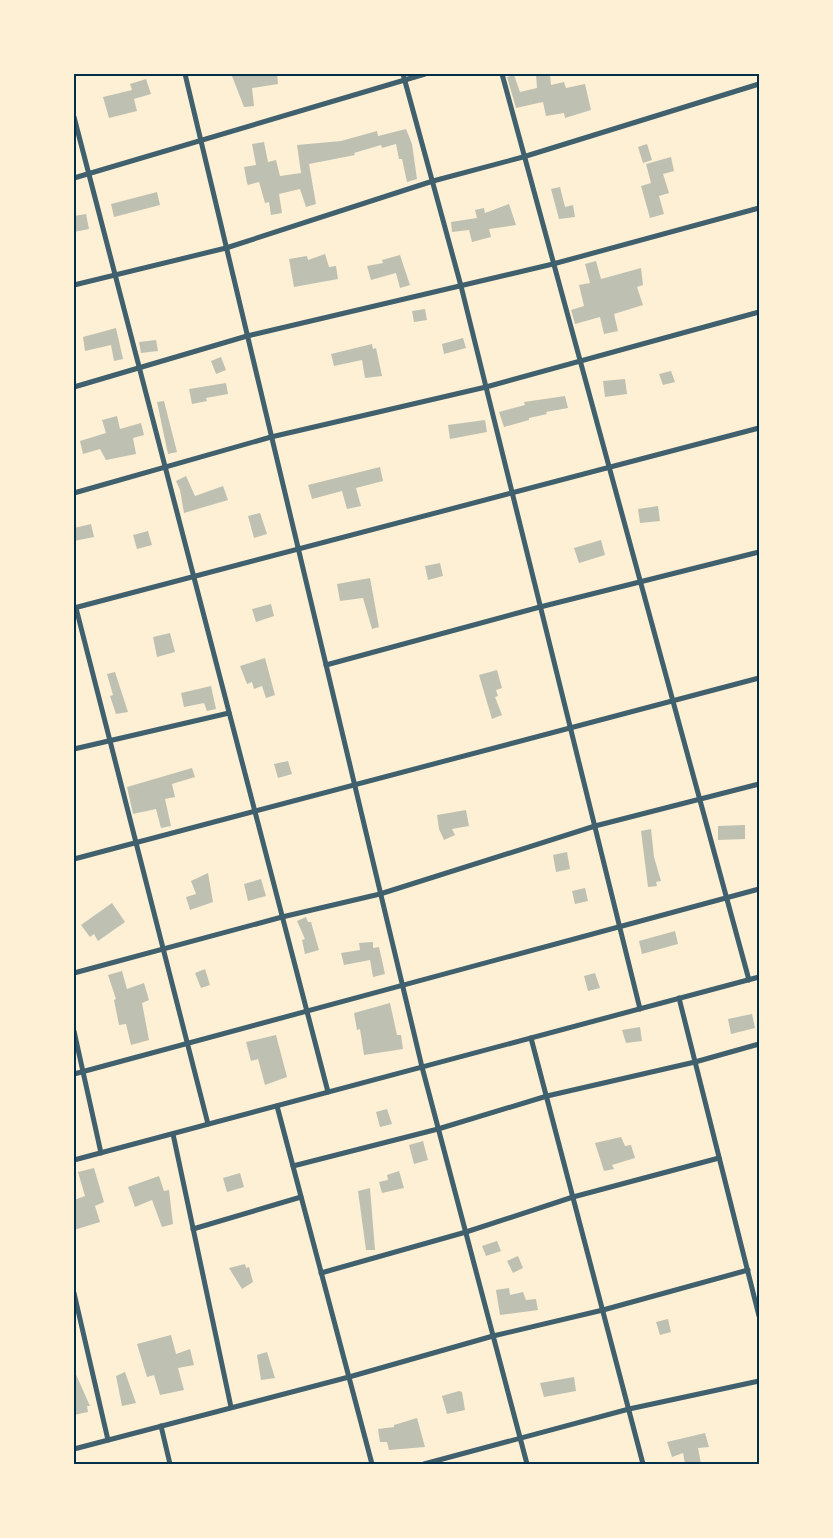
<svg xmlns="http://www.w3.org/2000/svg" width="833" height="1538" font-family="'Roboto Condensed',sans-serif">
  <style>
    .building { fill: #bec0b2 }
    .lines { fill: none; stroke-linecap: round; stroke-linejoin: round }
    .minor { stroke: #3f606c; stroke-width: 5 }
    .neatline { fill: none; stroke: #003049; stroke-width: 2 }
  </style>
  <rect width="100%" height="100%" fill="#fdf0d5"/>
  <g class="building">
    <path d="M240,74H277L278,84L252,88L254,106L244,107L232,76Z"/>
    <path d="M536,74H550L551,85L564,82L566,88L585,84L591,110L565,118L564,113L546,116L543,102L516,108L507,77L514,75L520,92L537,88Z"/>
    <path d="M146,79L151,94L134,99L137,111L109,118L103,97L132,90L130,84Z"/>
    <path d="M406,129L412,144L417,179L407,182L402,159H399L396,144L382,148L381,145L354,153L355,155L309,164L316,204L306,207L300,189L279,194L282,213L271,215L269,202L265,203L259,182L248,185L247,183L244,167L256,165L252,144L264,142L268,162L276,160L280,176L301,173L297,145L341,141L377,131L378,136Z"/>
    <path d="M647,144L652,160L643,163L638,147Z"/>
    <path d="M671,157L674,171L663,174L669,193L659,196L664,214L650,218L641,186L651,183L646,164Z"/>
    <path d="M560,187L565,207L573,205L575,217L559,219L551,189Z"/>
    <path d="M157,192L160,205L114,217L111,204Z"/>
    <path d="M509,204L516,225L489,229L491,237L472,242L469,230L452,232L451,222L477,218L475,210L484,208L485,213Z"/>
    <path d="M86,214L89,229L74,232V216Z"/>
    <path d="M325,254L329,267L336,266L338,279L294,287L289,259L307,256L308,260Z"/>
    <path d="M400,255L410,285L400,288L396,273L371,280L367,266L383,263L382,260Z"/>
    <path d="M596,261L601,279L641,268L643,285L637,287L643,305L614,314L618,331L604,334L600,317L575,324L571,310L584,306L579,285L590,283L585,264Z"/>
    <path d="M425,309L427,320L414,322L412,311Z"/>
    <path d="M116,328L123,359L114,361L111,345L85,351L83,337Z"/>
    <path d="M463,338L466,348L444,354L442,344Z"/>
    <path d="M156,340L158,351L141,353L139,342Z"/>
    <path d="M372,344L373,349L376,348L382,376L365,378L362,360L334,366L331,354Z"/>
    <path d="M221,357L226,370L216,374L211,361Z"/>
    <path d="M671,371L675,382L663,385L659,374Z"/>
    <path d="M625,379L627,394L605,397L603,381Z"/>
    <path d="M226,383L228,394L206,398L207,401L192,404L189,389Z"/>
    <path d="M565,396L568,408L546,412L547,414L529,418V420L504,427L499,412L525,405L524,402Z"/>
    <path d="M164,401L177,452L168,454L157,402Z"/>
    <path d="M117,416L120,429L141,423L144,435L133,438L136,454L106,460L100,449L83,454L80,441L106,433L102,420Z"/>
    <path d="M485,420L487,432L450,439L448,425Z"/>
    <path d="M380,467L383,481L356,488L361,506L347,509L342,491L312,499L308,485Z"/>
    <path d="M186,476L195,496L223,486L228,500L184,513L180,490L176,481Z"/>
    <path d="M658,506L660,521L640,523L638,509Z"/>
    <path d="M260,513L267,534L254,538L248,516Z"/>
    <path d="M91,524L94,537L74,541V528Z"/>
    <path d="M148,531L152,545L137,549L133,535Z"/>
    <path d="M601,540L605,555L579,563L574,548Z"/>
    <path d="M440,563L443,576L428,580L425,566Z"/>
    <path d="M370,578L379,627L372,629L363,598L340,601L337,584Z"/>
    <path d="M271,604L274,616L256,622L252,609Z"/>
    <path d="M170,633L175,652L157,657L153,637Z"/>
    <path d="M265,658L275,695L266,698L262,686L254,689L252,682L247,684L240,666Z"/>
    <path d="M497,670L502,688L496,690L498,696L495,697L502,715L492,719L479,675Z"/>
    <path d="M115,672L128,712L116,714L110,696L113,695L107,674Z"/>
    <path d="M211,686L216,709L207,711L204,703L184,707L181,693Z"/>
    <path d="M288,761L292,774L278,778L274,764Z"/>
    <path d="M192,768L195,777L172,784L175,797L165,799L171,826L161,828L156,809L133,814L127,787Z"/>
    <path d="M466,810L469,826L452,829L455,835L444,840L439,829L437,815Z"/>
    <path d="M745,825V839L718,840V826Z"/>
    <path d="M651,829L654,857L661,881L656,882L657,886L648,887L641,831Z"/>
    <path d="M567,852L570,869L556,872L553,855Z"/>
    <path d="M208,873L213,902L190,910L186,897L196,894L191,881Z"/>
    <path d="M261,879L266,896L248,901L244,884Z"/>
    <path d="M585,888L588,901L575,904L572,891Z"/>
    <path d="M112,903L125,922L98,941L94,934L90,937L81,925Z"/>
    <path d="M306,917L308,922H311L319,950L305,954L302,940L305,939L297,921Z"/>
    <path d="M675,931L678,944L642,954L639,941Z"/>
    <path d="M373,942V948L379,947L385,974L373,977L370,960L344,965L341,953L360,950L359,943Z"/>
    <path d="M205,969L210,985L201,988L195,973Z"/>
    <path d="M122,971L127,989L144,983L149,1000L142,1003L149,1040L131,1045L126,1024L119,1025L114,1000L116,999L108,975Z"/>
    <path d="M595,973L600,988L588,991L584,976Z"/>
    <path d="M390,1003L397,1035H401L403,1049L364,1055L360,1029L357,1030L354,1013Z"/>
    <path d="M752,1014L755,1028L731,1034L728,1019Z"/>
    <path d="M640,1027L642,1041L626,1043L622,1030Z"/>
    <path d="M276,1035L287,1077L265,1085L258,1059L251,1061L246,1042Z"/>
    <path d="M387,1109L392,1124L380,1127L376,1112Z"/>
    <path d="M621,1137L625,1146L631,1145L635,1158L612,1165L614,1169L604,1171L595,1143Z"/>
    <path d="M423,1141L428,1160L414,1164L409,1145Z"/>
    <path d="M94,1168L104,1202L95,1206L100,1222L74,1230V1200L85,1196L78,1172Z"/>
    <path d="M399,1171L404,1188L382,1193L379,1182L388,1180L387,1175Z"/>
    <path d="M240,1173L244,1187L227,1192L223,1178Z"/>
    <path d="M159,1176L164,1191L169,1190L173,1224L162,1227L152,1200L135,1207L128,1187Z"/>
    <path d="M370,1188L375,1250H366L358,1191Z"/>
    <path d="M497,1241L501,1251L486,1256L482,1246Z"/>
    <path d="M518,1256L523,1268L513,1273L507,1261Z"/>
    <path d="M245,1264L246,1268L249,1267L253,1282L242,1289L229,1268Z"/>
    <path d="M509,1288L510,1295L523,1292L526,1300L536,1299L538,1310L500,1315L496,1290Z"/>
    <path d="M668,1319L671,1332L660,1335L656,1322Z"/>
    <path d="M171,1335L176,1354L190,1349L194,1365L178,1368L184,1390L160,1395L154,1375L147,1377L137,1344Z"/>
    <path d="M267,1352L275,1378L261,1380L257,1355Z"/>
    <path d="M74,1370L90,1406H87L88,1412L74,1415Z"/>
    <path d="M125,1372L136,1403L122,1406L116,1376Z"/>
    <path d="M574,1377L576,1391L544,1397L540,1383Z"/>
    <path d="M459,1391L462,1392L465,1410L447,1414L442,1396Z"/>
    <path d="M417,1418L425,1447L389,1450L387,1442H380L378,1429L394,1427V1425Z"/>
    <path d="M705,1433L709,1447L698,1448L701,1464H685L683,1453L672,1457L667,1442Z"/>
  </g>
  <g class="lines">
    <g class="minor">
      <path d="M185,74L422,1067L527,1464"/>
      <path d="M403,74L461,286L640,1009"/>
      <path d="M502,74L749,980"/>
      <path d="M74,117L328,1092"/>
      <path d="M74,178L425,74"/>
      <path d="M74,285L226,248L433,181L523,157L759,84"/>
      <path d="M74,387L247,336L553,264L759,208"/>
      <path d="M74,493L271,437L486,387L759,312"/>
      <path d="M74,608L759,428"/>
      <path d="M76,608L208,1124"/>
      <path d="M326,665L540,607L759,552"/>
      <path d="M74,749L229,713"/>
      <path d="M74,859L759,678"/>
      <path d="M74,973L282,917L380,894L595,826L759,784"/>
      <path d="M679,998L759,1316"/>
      <path d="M74,1031L101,1153"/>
      <path d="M531,1038L643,1464"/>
      <path d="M74,1074L759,889"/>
      <path d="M277,1106L372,1464"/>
      <path d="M173,1134L231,1407"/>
      <path d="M74,1160L759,977"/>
      <path d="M293,1166L438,1129L547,1096L695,1062L759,1044"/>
      <path d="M193,1229L301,1197"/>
      <path d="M321,1273L466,1232L573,1197L719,1158"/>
      <path d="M74,1293L108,1440"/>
      <path d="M161,1426L170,1464"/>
      <path d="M74,1449L349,1377L493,1336L603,1310L748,1270"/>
      <path d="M424,1464L629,1409L759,1381"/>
    </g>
  </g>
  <rect width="833" height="1538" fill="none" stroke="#fdf0d5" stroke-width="150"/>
  <rect x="75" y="75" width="683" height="1388" class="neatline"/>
</svg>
